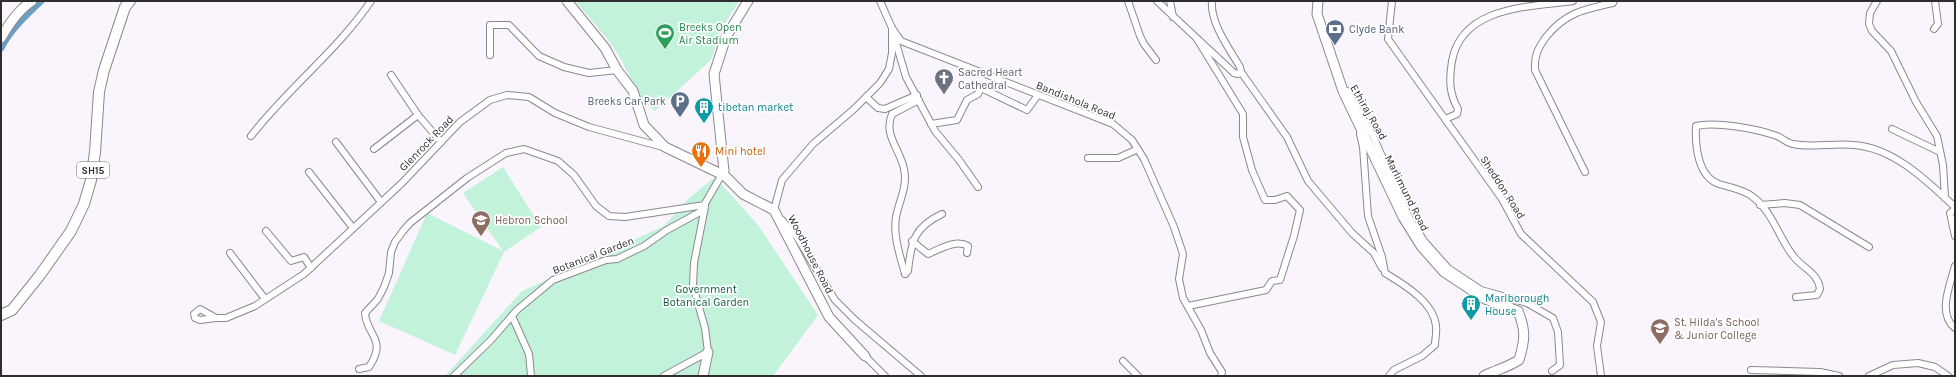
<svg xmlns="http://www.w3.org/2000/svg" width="1956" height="377" font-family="Karla,sans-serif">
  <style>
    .green { fill: #c2f3da }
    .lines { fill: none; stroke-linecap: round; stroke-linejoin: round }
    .canal { stroke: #6a9fc5; stroke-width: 7 }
    .street-casing { stroke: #8c878f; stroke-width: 8 }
    .secondary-casing { stroke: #8c878f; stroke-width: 11 }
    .primary-casing { stroke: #8c878f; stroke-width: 12 }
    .street { stroke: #fff; stroke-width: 6 }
    .secondary { stroke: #fff; stroke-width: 9 }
    .primary { stroke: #fff; stroke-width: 10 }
    .labels { text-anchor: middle; stroke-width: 3.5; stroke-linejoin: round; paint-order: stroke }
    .shield { fill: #fff; stroke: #6d6c6f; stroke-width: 1 }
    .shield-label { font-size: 10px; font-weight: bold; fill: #2f2d31 }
    .leisure-label { font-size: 11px; fill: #27864d; stroke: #fff; text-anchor: start }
    .service-label { font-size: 11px; fill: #4e5e75; stroke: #fff; text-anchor: start }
    .worship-label { font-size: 11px; fill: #5b616d; stroke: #fff; text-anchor: start }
    .street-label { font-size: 11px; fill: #2f2d31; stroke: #fff }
    .culture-label { font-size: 11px; fill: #0d838f; stroke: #fff; text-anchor: start }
    .food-label { font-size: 11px; fill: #c56008; stroke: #fff; text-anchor: start }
    .education-label { font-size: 11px; fill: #785e54; stroke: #fff; text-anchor: start }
    .park-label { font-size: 11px; fill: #095c40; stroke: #fff }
  </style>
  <rect width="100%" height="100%" fill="#faf4fd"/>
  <g class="green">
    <path d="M578,1H739L720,32L711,60L655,111L639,98L622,61L609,41L577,3Z"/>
    <path d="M503,167L541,227L504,252L455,355L379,321L427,213L503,251L463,193Z"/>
    <path d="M715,177L758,225L818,315L773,376H445L522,291L664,226L689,198Z"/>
  </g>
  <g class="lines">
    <path class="canal" d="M1,48C10,30 26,15 41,1"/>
    <g class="street-casing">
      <g id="street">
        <path d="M880,1L892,28L901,41L1113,124L1132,140L1144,159L1174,227L1183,254L1179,279L1183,298L1201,330L1210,353L1222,372L1221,376"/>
        <path d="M1128,1L1140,36L1144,44L1156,60"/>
        <path d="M1157,1L1234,73L1238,74L1241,72L1240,67C1229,48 1210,23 1212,1"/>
        <path d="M1170,1L1173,17"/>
        <path d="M1392,1L1388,39L1502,199L1521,234L1593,302L1601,322L1597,346L1601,376"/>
        <path d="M1877,1L1870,13L1869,24L1872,31L1891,51L1916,102L1937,136L1943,165L1945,198"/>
        <path d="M1934,29L1938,24L1935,1"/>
        <path d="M894,36L906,77L935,131L959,160L978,187"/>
        <path d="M490,55V25H509L539,56L564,67L589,73L617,70"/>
        <path d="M1241,72L1287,137L1308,181L1352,233L1374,253L1382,268"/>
        <path d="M391,75L418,115L441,142"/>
        <path d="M1347,91L1373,136L1409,217L1424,241L1448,268L1481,290L1527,303L1553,318L1558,332L1560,365L1552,371"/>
        <path d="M866,97L878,108L885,109L917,95"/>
        <path d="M1445,119L1457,114L1458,109C1449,93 1449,79 1452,61C1462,6 1529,7 1573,1"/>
        <path d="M931,124L957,120L967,100L978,94L981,88L1027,110L1038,95"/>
        <path d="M1892,129L1940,152"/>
        <path d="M1360,134L1363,147L1368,216L1382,257L1385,273C1403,284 1434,302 1436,326C1437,332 1435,339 1435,345L1422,356L1394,370L1389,376"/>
        <path d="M251,136C288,88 337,51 371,1"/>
        <path d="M336,142L381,202"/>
        <path d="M374,149L418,115"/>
        <path d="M1088,158H1118L1138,149"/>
        <path d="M309,172L353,228"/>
        <path d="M1585,172L1535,70C1534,56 1538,48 1546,37C1565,13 1584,9 1613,3L1614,1"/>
        <path d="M1760,205L1785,203L1800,205L1869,247"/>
        <path d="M1955,209L1950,213L1955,236"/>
        <path d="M776,213L774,210L782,180L813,144L853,110L880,83L889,69L892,53V28"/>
        <path d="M782,220L797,237L835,300L855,320L921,376"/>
        <path d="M266,231L291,261L304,257L311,268"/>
        <path d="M912,241L928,254C940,249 956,239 968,246L967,253"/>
        <path d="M230,253L265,299"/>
        <path d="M1955,266C1950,285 1937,314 1955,328"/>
        <path d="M905,274C900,255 893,237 896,217C899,201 908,186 904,169C900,149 883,135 892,114L919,100"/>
        <path d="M905,274L908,271C911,242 914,227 942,214"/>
        <path d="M1796,297L1817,295L1820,289C1818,273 1804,269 1794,257C1779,239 1773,212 1753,197C1743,189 1731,188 1719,184C1698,177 1695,146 1696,126C1716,121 1757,129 1777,136C1782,138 1787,143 1793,144C1812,148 1834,143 1854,145C1894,148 1927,181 1955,207"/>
        <path d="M1188,306L1266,290L1272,281L1280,280L1294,236L1300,210L1287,196L1275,200H1265L1252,170L1243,137V114L1197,39"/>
        <path d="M512,316L529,354L531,376"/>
        <path d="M216,318L200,320L195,318L194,314L200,309L216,318H226L255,306L304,274L402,183L460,122L490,100L507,95L529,97L555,113L589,127L663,147"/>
        <path d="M865,356L885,376"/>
        <path d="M1123,361L1138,376"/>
        <path d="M359,369L369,367C388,339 366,335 365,313L378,299L384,287L389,273L391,252L395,242L403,231L410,223L467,178L506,153L524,149L558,161L574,175L596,206L609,216L625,217L705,205"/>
        <path d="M1751,370L1820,372L1839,376"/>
        <path d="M454,376L491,340L517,310L553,280L606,260L617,259L644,246L667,230L700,212L721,176"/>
        <path d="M664,376L708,352L705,328L693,286L694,263L705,207"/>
        <path d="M1869,376L1893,365L1918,363L1935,367L1948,376"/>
      </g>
    </g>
    <g class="secondary-casing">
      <g id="secondary">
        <path d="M567,1L605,48L617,70L633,91L644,125L665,147L719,173"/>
        <path d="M1318,1L1317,14L1343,91L1403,217L1421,246L1444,272L1485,299L1518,311C1526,331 1525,340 1519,360C1508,367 1496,370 1484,376"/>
        <path d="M1,38C9,24 18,10 32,1"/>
        <path d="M724,171L714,74L726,37L748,1"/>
        <path d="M725,176L743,194L774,210L829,317L865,356"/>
        <path d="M703,376L708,352"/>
      </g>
    </g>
    <g class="primary-casing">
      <path id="primary" d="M1,315L12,310L40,275L71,231L84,204L91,180L95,152L99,92L104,70L125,7L130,1"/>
    </g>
    <use href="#street" class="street"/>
    <use href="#secondary" class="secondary"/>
    <use href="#primary" class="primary"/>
  </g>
  <defs>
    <g id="bank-pin" transform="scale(1)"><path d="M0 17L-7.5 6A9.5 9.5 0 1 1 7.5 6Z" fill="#5c6f8a" stroke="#fff"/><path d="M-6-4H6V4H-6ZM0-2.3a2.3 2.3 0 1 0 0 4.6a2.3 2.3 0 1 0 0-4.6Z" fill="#fff"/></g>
    <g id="stadium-pin" transform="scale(1)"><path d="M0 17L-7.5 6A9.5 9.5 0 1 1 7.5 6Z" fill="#2e9e5b" stroke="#fff"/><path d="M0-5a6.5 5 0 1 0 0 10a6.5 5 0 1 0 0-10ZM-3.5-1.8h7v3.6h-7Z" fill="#fff"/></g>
    <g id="church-pin" transform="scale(1)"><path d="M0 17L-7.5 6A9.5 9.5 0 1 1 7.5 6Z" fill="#6b7280" stroke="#fff"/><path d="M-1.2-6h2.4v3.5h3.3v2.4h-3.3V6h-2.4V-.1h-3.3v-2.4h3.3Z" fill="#fff"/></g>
    <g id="parking-pin" transform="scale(1)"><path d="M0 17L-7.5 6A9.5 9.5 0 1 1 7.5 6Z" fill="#5c6f8a" stroke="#fff"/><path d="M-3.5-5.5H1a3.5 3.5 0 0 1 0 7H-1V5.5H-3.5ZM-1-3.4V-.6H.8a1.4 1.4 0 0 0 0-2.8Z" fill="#fff"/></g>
    <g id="building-pin" transform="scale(1)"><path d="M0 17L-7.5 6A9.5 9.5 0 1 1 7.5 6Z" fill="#0f9aa8" stroke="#fff"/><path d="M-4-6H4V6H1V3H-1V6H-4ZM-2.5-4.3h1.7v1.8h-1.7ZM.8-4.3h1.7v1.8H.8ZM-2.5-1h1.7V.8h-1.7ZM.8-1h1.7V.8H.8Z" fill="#fff"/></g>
    <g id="restaurant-pin" transform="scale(1)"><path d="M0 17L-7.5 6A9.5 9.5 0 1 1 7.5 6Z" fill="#e8710a" stroke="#fff"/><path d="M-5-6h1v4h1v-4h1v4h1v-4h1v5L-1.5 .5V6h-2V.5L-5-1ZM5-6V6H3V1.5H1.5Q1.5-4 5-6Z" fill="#fff"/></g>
    <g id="school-pin" transform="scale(1)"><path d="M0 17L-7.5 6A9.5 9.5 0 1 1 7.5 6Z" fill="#8d6e63" stroke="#fff"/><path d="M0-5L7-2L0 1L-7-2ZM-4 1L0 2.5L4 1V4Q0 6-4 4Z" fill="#fff"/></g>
  </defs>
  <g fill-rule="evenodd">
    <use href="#bank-pin" x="1335" y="29"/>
    <use href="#stadium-pin" x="665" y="33"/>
    <use href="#church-pin" x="944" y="78"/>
    <use href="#parking-pin" x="680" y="101"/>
    <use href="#building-pin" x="704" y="107"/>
    <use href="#restaurant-pin" x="701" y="151"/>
    <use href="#school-pin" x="481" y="220"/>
    <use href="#building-pin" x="1471" y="304"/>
    <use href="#school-pin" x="1660" y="328"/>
  </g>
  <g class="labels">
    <rect class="shield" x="77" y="162" width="32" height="16" rx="3"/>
    <g class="shield-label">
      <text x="93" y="174">SH15</text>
    </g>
    <g class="leisure-label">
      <text x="679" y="31">Breeks Open<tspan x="679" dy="13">Air Stadium</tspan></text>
    </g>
    <g class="service-label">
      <text x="1349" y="33">Clyde Bank</text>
      <text x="666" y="105" text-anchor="end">Breeks Car Park</text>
    </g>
    <g class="worship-label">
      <text x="958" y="76">Sacred Heart<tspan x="958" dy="13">Cathedral</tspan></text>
    </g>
    <g class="street-label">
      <text transform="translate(1076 100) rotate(22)" y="4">Bandishola Road</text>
      <text transform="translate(1369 112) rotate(60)" y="4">Ethiraj Road</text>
      <text transform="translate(426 143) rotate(-46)" y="4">Glenrock Road</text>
      <text transform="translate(1503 187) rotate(57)" y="4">Sheddon Road</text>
      <text transform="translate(1407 193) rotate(63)" y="4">Marlimund Road</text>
      <text transform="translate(811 254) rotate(63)" y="4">Woodhouse Road</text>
      <text transform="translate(593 255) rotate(-21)" y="4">Botanical Garden</text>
    </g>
    <g class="culture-label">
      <text x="718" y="111">tibetan market</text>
      <text x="1485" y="302">Marlborough<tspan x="1485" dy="13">House</tspan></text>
    </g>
    <g class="food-label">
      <text x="715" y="155">Mini hotel</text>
    </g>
    <g class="education-label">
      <text x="495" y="224">Hebron School</text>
      <text x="1674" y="326">St. Hilda's School<tspan x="1674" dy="13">&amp; Junior College</tspan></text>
    </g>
    <g class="park-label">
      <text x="706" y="293">Government<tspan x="706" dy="13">Botanical Garden</tspan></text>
    </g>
  </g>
  <rect width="1956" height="377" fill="none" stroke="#2f2d31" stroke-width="4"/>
</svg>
